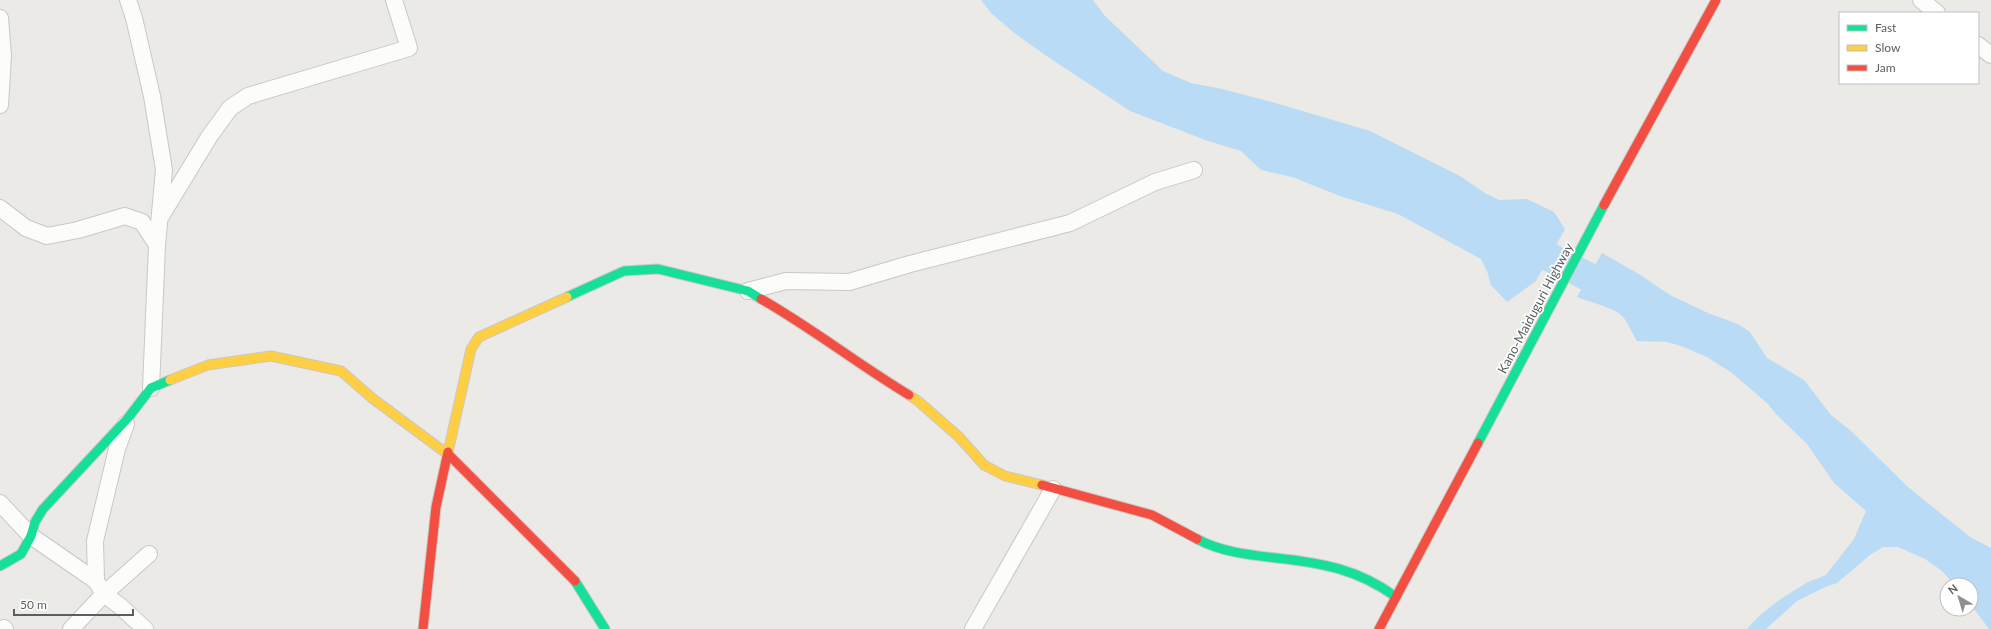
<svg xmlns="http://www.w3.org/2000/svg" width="1991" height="629" font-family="Lato,sans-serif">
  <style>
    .water { fill: #badbf5 }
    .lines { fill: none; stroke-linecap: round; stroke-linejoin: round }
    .river { stroke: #badbf5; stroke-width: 29 }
    .street-casing { stroke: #c8c8c8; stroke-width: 18 }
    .fast-casing { stroke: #c8c8c8; stroke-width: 11 }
    .slow-casing { stroke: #c8c8c8; stroke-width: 11 }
    .jam-casing { stroke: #c8c8c8; stroke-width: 11 }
    .street { stroke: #fcfcfb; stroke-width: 16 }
    .fast { stroke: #16e098; stroke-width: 9 }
    .slow { stroke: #ffcf43; stroke-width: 9 }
    .jam { stroke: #f24e42; stroke-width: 9 }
    .labels { text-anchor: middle; stroke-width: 3.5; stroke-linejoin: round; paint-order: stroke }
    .street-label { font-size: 13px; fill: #5b5f63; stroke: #fff }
  </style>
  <rect width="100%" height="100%" fill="#ebeae6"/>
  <g class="water">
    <path d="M981,0H1093L1105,16L1163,71L1191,83L1222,89L1272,102L1370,131L1460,176L1485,193L1499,200L1527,199L1554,212L1565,229L1536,281L1507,302L1491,285L1487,271L1481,259L1398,214L1340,196L1292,177L1261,170L1241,151L1208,141L1130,111L1045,55L1013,32L991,13Z"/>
    <path d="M1602,253L1639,274L1670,295L1708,313L1738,324L1750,332L1767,358L1804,380L1831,415L1850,430L1908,487L1970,537L1991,548V629H1989L1971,605V585H1955L1942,571L1925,559L1898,547H1883L1870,555L1837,583L1823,588L1797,601L1766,629H1747L1759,616L1782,598L1808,582L1826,575L1854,539L1866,511L1834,483L1807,444L1776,414L1767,403L1732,373L1707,357L1681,346L1667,342L1637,341C1633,335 1627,321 1623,317C1616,308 1589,302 1577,297Z"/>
  </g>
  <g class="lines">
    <path class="river" d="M1514,239L1624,295"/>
    <g class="street-casing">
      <g id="street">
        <path d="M128,0L134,18L152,96L164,170L157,245L151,388"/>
        <path d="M1921,0L1937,13"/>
        <path d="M0,18L3,56L0,105"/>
        <path d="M1978,45L1991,55"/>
        <path d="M0,208L26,228L47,236L78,230L125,216L142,222L157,245"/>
        <path d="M161,216L209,137L230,108L248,96L409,48L394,0"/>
        <path d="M748,291L786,281L849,282L910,264L1070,223L1155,182L1194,170"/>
        <path d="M126,424L117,449L95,541L96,581L104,594L120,606L145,629"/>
        <path d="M0,503L31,536L96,581"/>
        <path d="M4,628L5,629"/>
        <path d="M71,629L104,594L149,554"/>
        <path d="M973,629L1053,489"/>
      </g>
    </g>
    <g class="fast-casing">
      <g id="fast">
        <path d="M567,297L624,271L658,269L748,291L761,299"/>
        <path d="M1478,443L1604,205"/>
        <path d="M1197,539C1221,552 1249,555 1276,558C1322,563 1358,569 1396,597"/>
        <path d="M0,566L21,554L31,536L35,522L43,509L128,418L151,388L170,380"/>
        <path d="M575,581L605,629"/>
      </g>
    </g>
    <g class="slow-casing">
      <g id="slow">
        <path d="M170,380L208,365L271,356L341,371L372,398L450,456"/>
        <path d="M909,395L918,401L959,437L984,465L1005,476L1042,485"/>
        <path d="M448,452L471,349L479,337L567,297"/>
      </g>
    </g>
    <g class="jam-casing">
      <g id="jam">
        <path d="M1604,205L1716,0"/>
        <path d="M761,299C812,328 859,365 909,395"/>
        <path d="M450,456L575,581"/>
        <path d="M1042,485L1152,515L1197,539"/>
        <path d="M423,629L436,507L448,452"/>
        <path d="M1379,629L1478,443"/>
      </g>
    </g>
    <use href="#street" class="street"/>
    <use href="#fast" class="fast"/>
    <use href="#slow" class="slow"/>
    <use href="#jam" class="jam"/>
  </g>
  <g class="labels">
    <g class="street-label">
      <text transform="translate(1535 308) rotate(-62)" y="5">Kano-Maiduguri Highway</text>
    </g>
  </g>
  <rect x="1839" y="12" width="140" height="72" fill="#ffffff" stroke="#bdbfc1"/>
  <rect x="1847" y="25" width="20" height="6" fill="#16e098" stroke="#bdbfc1"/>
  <text x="1875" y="32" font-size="12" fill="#5b5f63">Fast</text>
  <rect x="1847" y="45" width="20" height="6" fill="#ffcf43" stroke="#bdbfc1"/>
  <text x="1875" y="52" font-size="12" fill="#5b5f63">Slow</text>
  <rect x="1847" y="65" width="20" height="6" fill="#f24e42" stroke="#bdbfc1"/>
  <text x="1875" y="72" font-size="12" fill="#5b5f63">Jam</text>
  <g transform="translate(1959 597) rotate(322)"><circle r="19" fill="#ffffff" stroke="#bdbfc1"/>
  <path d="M0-3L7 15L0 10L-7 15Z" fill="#8d9091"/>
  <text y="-6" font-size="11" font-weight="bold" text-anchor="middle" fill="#5b5f63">N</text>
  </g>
  <path d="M14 609v6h119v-6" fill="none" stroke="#5b5f63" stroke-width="2"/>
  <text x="20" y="609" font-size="12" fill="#5b5f63" stroke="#ffffff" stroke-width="3" paint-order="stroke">50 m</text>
</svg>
